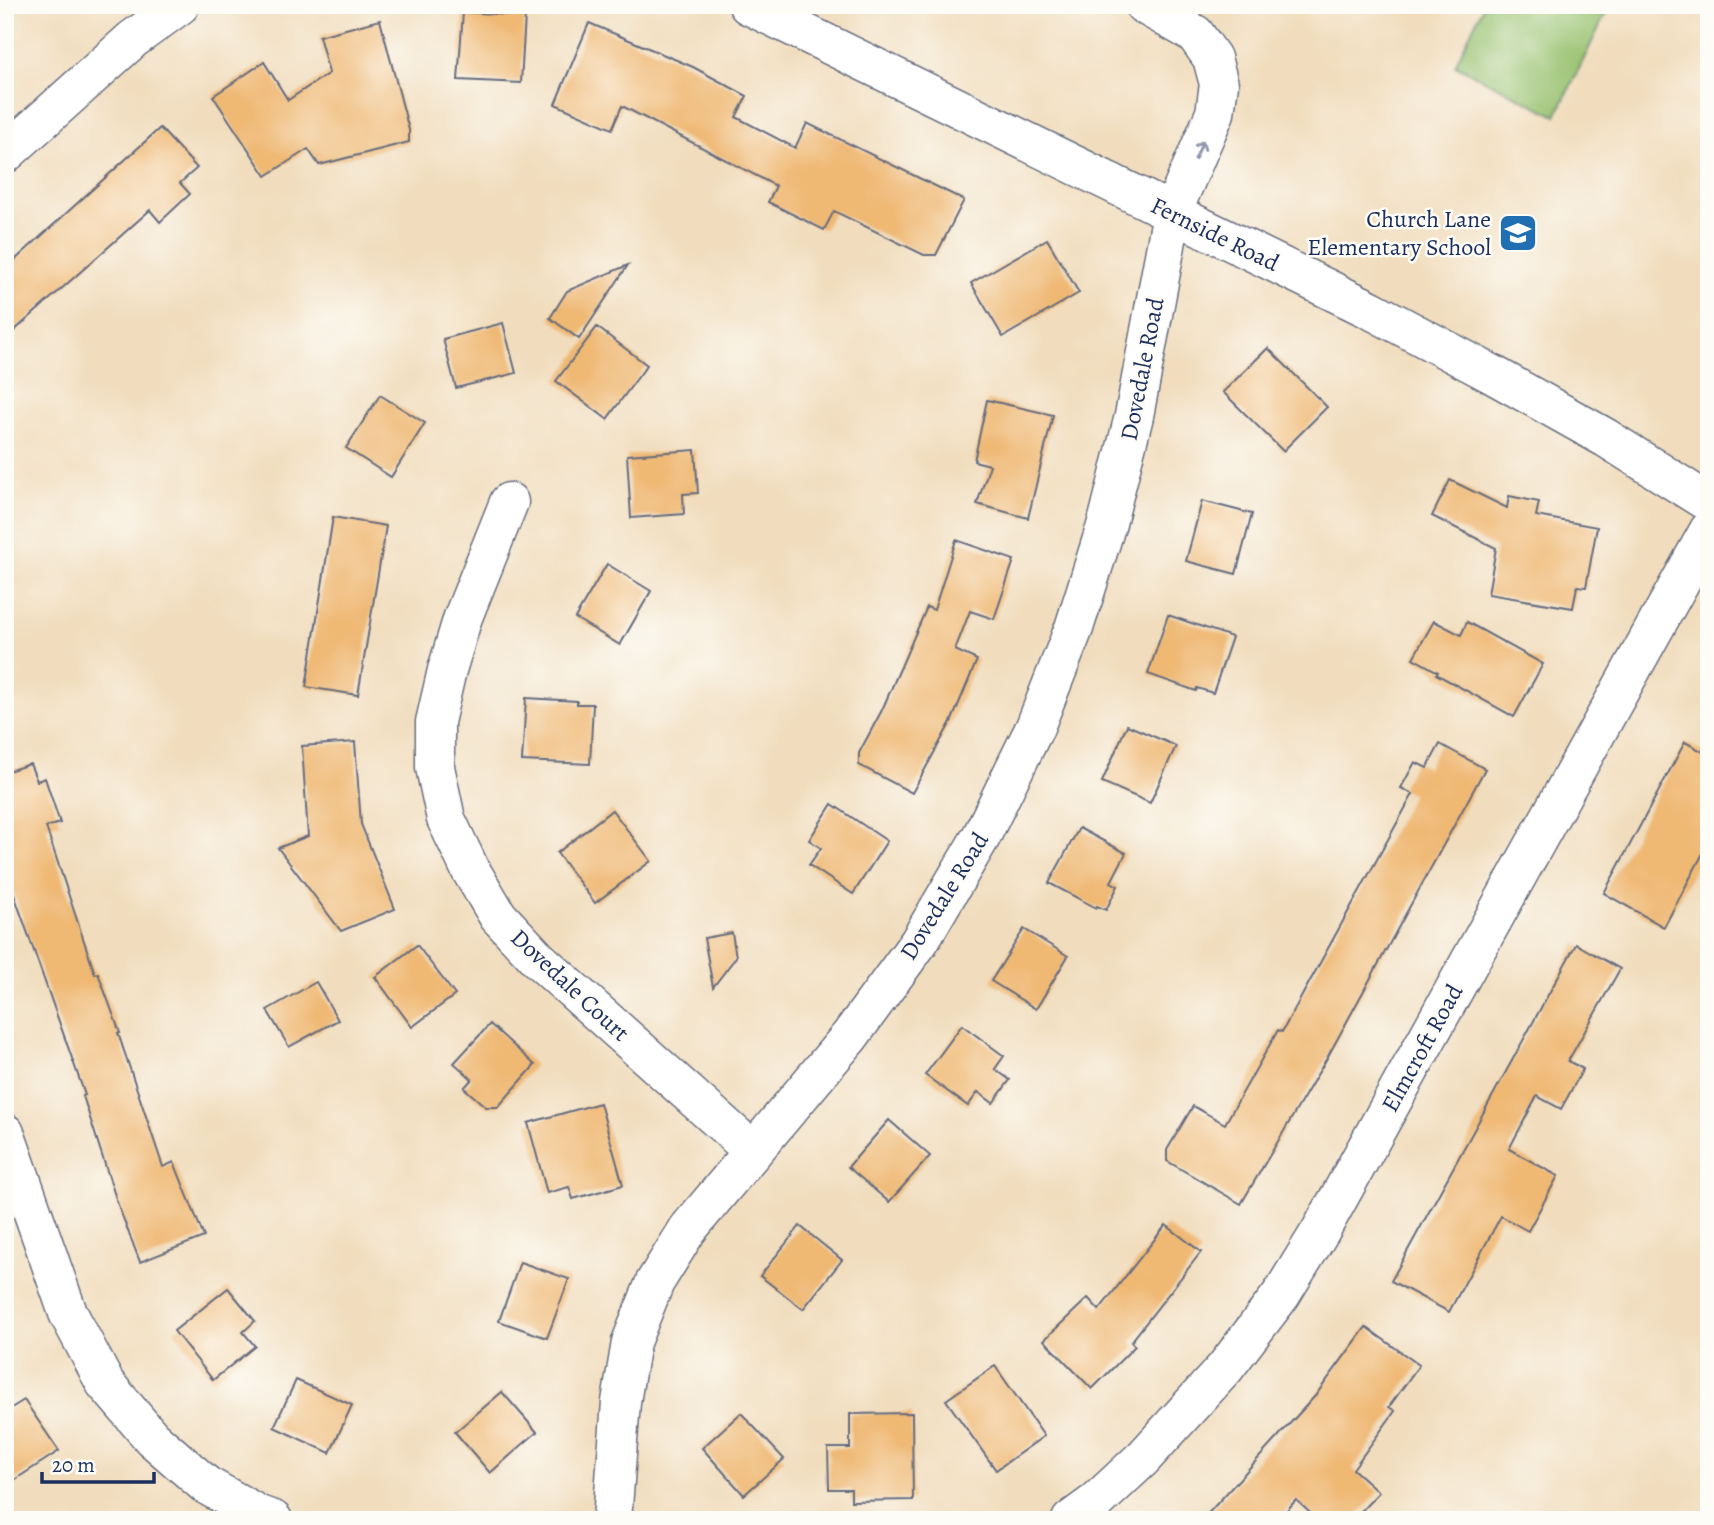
<svg xmlns="http://www.w3.org/2000/svg" width="1714" height="1525" font-family="Alegreya,serif">
  <style>
    .green { fill: #97c16e; stroke: #597866; stroke-width: 2 }
    .building { fill: #efb873 }
    .lines { fill: none; stroke-linecap: round; stroke-linejoin: round }
    .minor-casing { stroke: #666c7f; stroke-width: 41 }
    .minor { stroke: #fff; stroke-width: 38 }
    .oneway { stroke: #8d97ae }
    .labels { text-anchor: middle; stroke-width: 5; stroke-linejoin: round; paint-order: stroke }
    .poi-label { font-size: 24px; fill: #1b2f5e; stroke: #fdfcf7; text-anchor: end }
    .street-label { font-size: 24px; fill: #1b2f5e; stroke: #fdfcf7 }
  </style>
  <rect width="100%" height="100%" fill="#fdfcf7"/>
  <filter id="ink" filterUnits="userSpaceOnUse"><feTurbulence type="fractalNoise" baseFrequency=".0143" numOctaves="2"/><feDisplacementMap in="SourceGraphic" scale="14" xChannelSelector="R" yChannelSelector="G"/><feConvolveMatrix kernelMatrix="1 2 1 2 8 2 1 2 1" color-interpolation-filters="sRGB"/></filter>
  <filter id="wash" filterUnits="userSpaceOnUse"><feTurbulence type="fractalNoise" baseFrequency=".00686" numOctaves="4" result="noise"/><feDisplacementMap in="SourceGraphic" scale="28" xChannelSelector="R" yChannelSelector="G"/><feGaussianBlur stdDeviation="1.57" result="paint"/><feColorMatrix in="noise" values="0 0 0 0 0 0 0 0 0 0 0 0 0 0 0 0 0 1.4 0 .05"/><feComposite in="paint" operator="in"/></filter>
  <g filter="url(#wash)">
    <rect width="100%" height="100%" fill="#f1ddbd"/>
    <path class="green" d="M1484,5H1610L1556,116L1455,65Z"/>
    <g id="blocks">
      <g class="building">
        <path d="M463,12L525,16L521,83L458,80Z"/>
        <path d="M380,20L409,130V142L319,165L308,149L266,176L213,96L264,62L288,100L329,73L319,36Z"/>
        <path d="M589,23L693,67L747,96L736,117L795,148L807,123L964,200L936,255H924L834,211L824,230L768,202L776,186L622,106L612,129L555,104Z"/>
        <path d="M160,128L197,168L180,183L190,194L160,222L150,210L5,339V269Z"/>
        <path d="M1047,239L1079,293L1003,337L971,283Z"/>
        <path d="M628,265L579,339L550,318L567,291Z"/>
        <path d="M503,323L516,373L456,388L443,339Z"/>
        <path d="M597,327L647,365L607,419L556,381Z"/>
        <path d="M1268,348L1327,407L1283,451L1223,392Z"/>
        <path d="M380,395L425,423L391,477L346,448Z"/>
        <path d="M987,400L1053,415L1028,518L977,504L990,465L974,461Z"/>
        <path d="M695,450L698,493L683,494L684,514L631,518L627,455Z"/>
        <path d="M1450,480L1507,508L1509,496L1539,502L1536,516L1597,527L1586,587L1577,586L1573,608L1488,594L1496,548L1432,516Z"/>
        <path d="M1202,501L1252,514L1236,574L1186,561Z"/>
        <path d="M333,517L386,526L358,695L306,687Z"/>
        <path d="M956,540L1014,560L994,619L970,611L955,650L977,660L952,720L912,793L859,765V753L882,710L927,607L934,610Z"/>
        <path d="M607,564L651,591L620,645L575,618Z"/>
        <path d="M1168,615L1232,637L1213,693L1197,688L1196,691L1148,674Z"/>
        <path d="M1434,621L1461,635L1467,622L1543,664L1514,717L1436,674L1438,672L1413,658Z"/>
        <path d="M526,698L577,701V704H593L590,764L522,761Z"/>
        <path d="M1127,725L1176,746L1150,803L1102,782Z"/>
        <path d="M355,742L361,824L395,909L341,931L278,848L308,836L302,746Z"/>
        <path d="M1685,742L1709,755V842L1664,927L1604,893Z"/>
        <path d="M1440,744L1485,769L1327,1058L1241,1204L1167,1161V1150L1193,1106L1225,1124L1278,1030L1282,1032L1413,794L1401,788L1415,762L1427,768Z"/>
        <path d="M30,764L37,781L45,778L60,823L46,827L95,974L98,973L120,1033H118L163,1167L174,1162L204,1237L140,1262L117,1202L83,1096L85,1095L5,869V772Z"/>
        <path d="M832,804L887,841L853,894L809,865L821,848L809,840Z"/>
        <path d="M612,810L651,861L595,903L557,853Z"/>
        <path d="M1079,828L1126,853L1111,882L1118,886L1106,910L1097,906L1096,908L1049,883Z"/>
        <path d="M1024,929L1068,956L1036,1009L991,981Z"/>
        <path d="M732,933L736,957L713,987L704,938Z"/>
        <path d="M1576,944L1620,969L1568,1061L1583,1069L1561,1109L1537,1096L1509,1149L1558,1176L1528,1231L1501,1216L1449,1312L1391,1281Z"/>
        <path d="M417,945L455,995L412,1027L375,977Z"/>
        <path d="M316,982L338,1020L289,1047L267,1010Z"/>
        <path d="M490,1024L535,1065L498,1107H486L464,1088L472,1079L454,1063Z"/>
        <path d="M962,1025L1004,1056L995,1069L1010,1080L993,1103L978,1092L968,1106L925,1075Z"/>
        <path d="M600,1103L623,1185L573,1199L569,1187L547,1193L528,1123Z"/>
        <path d="M889,1120L930,1156L889,1202L848,1167Z"/>
        <path d="M1166,1225L1201,1252L1131,1342L1135,1346L1092,1389L1044,1340L1088,1298L1099,1310Z"/>
        <path d="M800,1226L842,1260L803,1309L760,1276Z"/>
        <path d="M520,1262L569,1279L547,1338L499,1321Z"/>
        <path d="M228,1288L255,1321L243,1332L255,1346L213,1380L174,1331Z"/>
        <path d="M1366,1327L1419,1365L1389,1407L1395,1411L1353,1469L1379,1492L1353,1520H1318L1296,1500L1278,1520H1202L1315,1396Z"/>
        <path d="M995,1366L1044,1436L996,1470L946,1400Z"/>
        <path d="M296,1380L352,1405L330,1453L274,1427Z"/>
        <path d="M502,1392L537,1432L490,1473L455,1432Z"/>
        <path d="M24,1400L59,1451L5,1486V1412Z"/>
        <path d="M741,1413L784,1459L744,1495L702,1448Z"/>
        <path d="M912,1413L913,1500L851,1501V1489H829L828,1448H850V1414Z"/>
      </g>
    </g>
  </g>
  <g filter="url(#ink)">
    <use href="#blocks" fill-opacity="0" stroke="#666c7f" stroke-width="2"/>
    <g class="lines">
      <g class="minor-casing">
        <g id="minor">
          <path d="M748,5L1371,310L1492,374L1606,438L1709,503"/>
          <path d="M5,154L133,39L180,5"/>
          <path d="M509,502L463,617L447,670L435,722V767L446,819L470,869L498,916L538,959L753,1151"/>
          <path d="M5,1133L68,1313L105,1383L152,1438L206,1485L259,1515L273,1520"/>
          <path d="M612,1520L621,1402L631,1342L655,1282L688,1229L850,1036L919,942L982,835L1035,727L1074,628L1107,523L1134,416L1172,213L1215,113L1219,84L1212,58L1195,34L1144,5"/>
          <path d="M1071,1520L1097,1501L1143,1458L1225,1368L1281,1295L1321,1230L1709,530"/>
        </g>
      </g>
      <use href="#minor" class="minor"/>
    </g>
    <defs><path id="oneway-shaft" d="M-6 0H5M1.5-3L5.5 0L1.5 3" fill="none" stroke-width="1.6" stroke-linecap="round" stroke-linejoin="round" transform="scale(1.75)"/></defs>
    <use class="oneway" href="#oneway-shaft" transform="translate(1199 150) rotate(-67)"/>
  </g>
  <defs>
    <g id="school-square" transform="scale(2.0125)"><rect x="-9" y="-9" width="18" height="18" rx="4" fill="#1f6fb2" stroke="#fdfcf7"/><path d="M0-5L7-2L0 1L-7-2ZM-4 1L0 2.5L4 1V4Q0 6-4 4Z" fill="#fff"/></g>
  </defs>
  <g fill-rule="evenodd">
    <use href="#school-square" x="1518" y="233"/>
  </g>
  <g class="labels">
    <g class="poi-label">
      <text x="1491" y="227">Church Lane<tspan x="1491" dy="28">Elementary School</tspan></text>
    </g>
    <g class="street-label">
      <text transform="translate(1215 234) rotate(26)" y="8">Fernside Road</text>
      <text transform="translate(1142 369) rotate(-79)" y="8">Dovedale Road</text>
      <text transform="translate(944 896) rotate(-58)" y="8">Dovedale Road</text>
      <text transform="translate(570 985) rotate(43)" y="8">Dovedale Court</text>
      <text transform="translate(1422 1048) rotate(-61)" y="8">Elmcroft Road</text>
    </g>
  </g>
  <rect width="1714" height="1525" fill="none" stroke="#fdfcf7" stroke-width="28"/>
  <path d="M42 1472v10h112v-10" fill="none" stroke="#1b2f5e" stroke-width="3.5"/>
  <text x="52" y="1472" font-size="21" fill="#1b2f5e" stroke="#fdfcf7" stroke-width="5" paint-order="stroke">20 m</text>
</svg>
